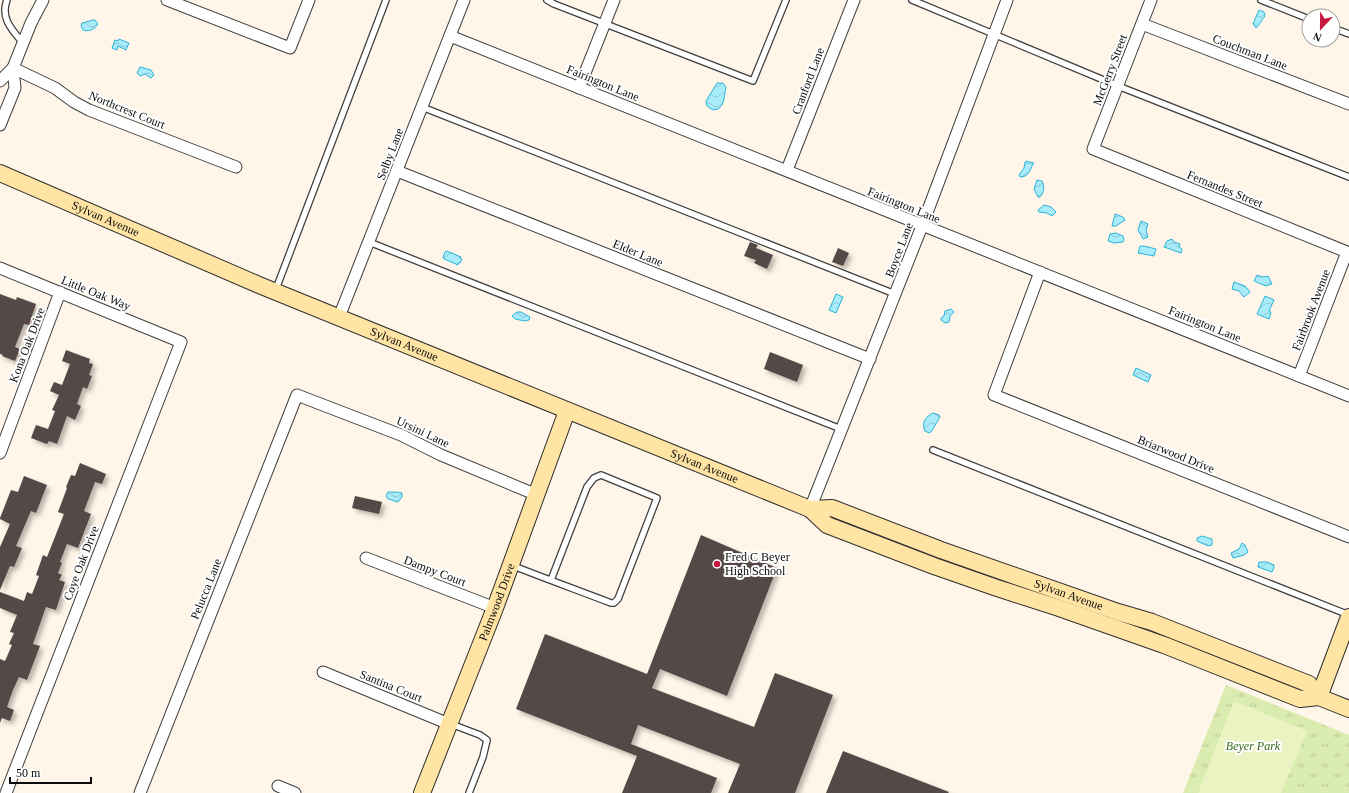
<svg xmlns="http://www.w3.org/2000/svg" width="1349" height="793" font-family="Georgia,serif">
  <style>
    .park { fill: url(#park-tufts) }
    .pitch { fill: #ebf3c2 }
    .water { fill: url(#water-waves); stroke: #29b3d8 }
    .building { fill: #544946; filter: url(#shadow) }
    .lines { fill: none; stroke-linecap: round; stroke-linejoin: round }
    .lane-casing { stroke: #3e3e3e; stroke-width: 8 }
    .street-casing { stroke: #3e3e3e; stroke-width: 13 }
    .secondary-casing { stroke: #2d2d2d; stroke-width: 18 }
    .lane { stroke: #fff; stroke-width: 5.5 }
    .street { stroke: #fff; stroke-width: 11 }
    .secondary { stroke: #ffe4a4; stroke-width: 16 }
    .poi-dot { fill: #c51841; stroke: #fff; stroke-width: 1.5 }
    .labels { text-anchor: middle; stroke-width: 4; stroke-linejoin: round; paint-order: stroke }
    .street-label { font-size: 12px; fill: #0b0b0b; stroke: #fff }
    .poi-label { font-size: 12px; fill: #0b0b0b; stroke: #fff; text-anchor: start }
    .park-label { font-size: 12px; font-style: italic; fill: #366717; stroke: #fff }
  </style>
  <defs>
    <pattern id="park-tufts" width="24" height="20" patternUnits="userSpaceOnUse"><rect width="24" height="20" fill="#daecaf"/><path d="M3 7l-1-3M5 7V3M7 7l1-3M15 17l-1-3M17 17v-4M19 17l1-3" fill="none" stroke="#bac995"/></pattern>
    <pattern id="water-waves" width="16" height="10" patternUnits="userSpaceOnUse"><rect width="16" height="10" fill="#a8ecfb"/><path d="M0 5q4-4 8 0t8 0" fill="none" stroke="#8fc9d6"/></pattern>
    <filter id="shadow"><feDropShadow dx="3.5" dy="3.5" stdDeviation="2" flood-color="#0004"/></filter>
  </defs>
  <rect width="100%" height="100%" fill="#fff6e9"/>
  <path class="park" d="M1226,685L1349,735V793H1183Z"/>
  <path class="pitch" d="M1234,701L1307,731L1281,793H1198Z"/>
  <g class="water">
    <path d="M1259,10L1264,12L1265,16C1262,19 1259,26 1256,28L1253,24Z"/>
    <path d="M93,20H95L98,24C94,30 89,32 83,30L81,26L82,23Z"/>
    <path d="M119,39L129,43L126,50L118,46L117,50L112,48L115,40L118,41Z"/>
    <path d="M140,67L151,70L154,75L151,78L145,74L140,76L137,73Z"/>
    <path d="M717,83H723L726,87C724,96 725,110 713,110L707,106L706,101Z"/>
    <path d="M1026,161L1034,163L1033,164C1030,170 1029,177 1020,177L1019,175L1024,168L1025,162Z"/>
    <path d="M1037,180L1042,181C1045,186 1044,193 1040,197H1038L1034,189Z"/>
    <path d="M1044,205L1051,207L1056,212L1052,216L1047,213L1039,212L1038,210Z"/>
    <path d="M1115,214L1123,217L1125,220L1116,226H1112Z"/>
    <path d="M1141,221L1148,224L1146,230L1148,237L1143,239L1138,230Z"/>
    <path d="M1116,233L1123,236L1124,240L1123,242L1114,243L1108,241L1110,234Z"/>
    <path d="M1172,239L1174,242L1180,244L1179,247L1182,249L1181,253L1164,247L1167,241Z"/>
    <path d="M1140,246H1144L1156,249L1154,256L1138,253Z"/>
    <path d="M447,251L461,257L460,258L462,259L460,263H458V265L444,259L443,257L445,252Z"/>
    <path d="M1257,275L1263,277L1268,276L1272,284L1266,286L1254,281Z"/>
    <path d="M1234,282L1245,286L1250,292L1244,297L1239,291L1232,289Z"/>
    <path d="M836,294L843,297L836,313L829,310Z"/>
    <path d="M1265,296L1274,300L1269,311L1271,312L1269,319L1257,314Z"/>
    <path d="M951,309L954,312L950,316L949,322L945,323L941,320V318L944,316L945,311Z"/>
    <path d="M517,312H521L530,317L529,320L525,321L515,319L512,316Z"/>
    <path d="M1136,368L1151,375L1148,382L1133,375Z"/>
    <path d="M933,413L939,415L940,417L931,432L929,433L925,431C921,423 926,416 933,413Z"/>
    <path d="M388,492C391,492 400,492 402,493V497L398,502L388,499L386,496Z"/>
    <path d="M1202,536L1212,539V545L1208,546L1197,541V538Z"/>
    <path d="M1242,543L1245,545L1248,552L1244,555L1233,558L1231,553L1239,549Z"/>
    <path d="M1259,562H1267L1274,565V567L1272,572L1258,567Z"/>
  </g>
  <g class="building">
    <path d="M750,242L758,245L756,248L773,255L767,269L754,263L756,260L744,256Z"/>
    <path d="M838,248L849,253L843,266L832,262Z"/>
    <path d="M0,294L16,300L17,297L36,304L29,325L24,324L15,347L20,349L15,361L2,356L3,355L0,354Z"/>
    <path d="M66,350L90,359L89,363L93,364L89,375L92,376L87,389L83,387L77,404L81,406L75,420L67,416L57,444L49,441L47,444L31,438L36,425L48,429L55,411L52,410L59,395L50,391L54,382L62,385L70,364L62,361Z"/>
    <path d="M770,352L803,365L797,382L764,369Z"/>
    <path d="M80,463L106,474L102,484L95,482L84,511L91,514L78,548L67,544L60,562L62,563L58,573L62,575L59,580L65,582L56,610L46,607L33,644L40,646L27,680L19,677L13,690L7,707L14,710L10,721L2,718L0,723V659L5,661L12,645L9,644L14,633L10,632L17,615L0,608V592L24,601L27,592L32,594L39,576L36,575L43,555L47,557L62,519L64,514L58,512L67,488L66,487L71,475L75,476Z"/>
    <path d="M24,476L47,485L36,513L31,511L16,546L22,548L14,567L10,566L0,590V547L10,524L0,519V518L11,490L18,492Z"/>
    <path d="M355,496L382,502L379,514L352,508Z"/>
    <path d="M701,535L777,568L727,696L660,669L652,688L754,727L775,673L833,695L795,793H728L740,764L638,725L631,744L717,778L711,793H622L637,756L516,709L545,634L647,674Z"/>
    <path d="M843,751L949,792L948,793H826Z"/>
  </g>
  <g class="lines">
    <g class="lane-casing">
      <g id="lane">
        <path d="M7,0C0,18 12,30 23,43"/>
        <path d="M547,0L554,4L753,81L786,0"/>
        <path d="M912,0L1118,86L1349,177"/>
        <path d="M1261,0L1309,19"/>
        <path d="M1333,28L1349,34"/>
        <path d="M422,107L895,294"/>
        <path d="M369,242L841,429"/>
        <path d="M276,289L386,0"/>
        <path d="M933,450L1349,615"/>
        <path d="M511,565C544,578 577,590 611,603H614L618,599L657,498L601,475L594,478L587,487L551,580"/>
        <path d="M451,724L480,735L487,740L483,757L469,793"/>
      </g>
    </g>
    <g class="street-casing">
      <g id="street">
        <path d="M167,0L290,48L309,0"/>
        <path d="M1151,0L1093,149L1347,252L1299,376"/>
        <path d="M1142,24L1349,104"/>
        <path d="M450,36L1349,396"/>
        <path d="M13,68L55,88L74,102L89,110L236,167"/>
        <path d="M0,81L13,68L31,23L43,0"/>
        <path d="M579,88L614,0"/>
        <path d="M0,125L15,88L13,68"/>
        <path d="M787,170L854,0"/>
        <path d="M397,171L870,359"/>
        <path d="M0,268L181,342L6,793"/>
        <path d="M1040,272L994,395L1349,537"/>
        <path d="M339,317L464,0"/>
        <path d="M0,453L60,292"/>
        <path d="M810,509L922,226L1007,0"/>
        <path d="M366,558L495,608"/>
        <path d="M323,672L449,724"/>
        <path d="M278,786L295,793"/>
        <path d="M140,793L297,395L401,435L441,455L537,495"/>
      </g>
    </g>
    <g class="secondary-casing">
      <g id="secondary">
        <path id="s1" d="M0,173L259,285L810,509L827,525L934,566L997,588L1059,608L1164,645L1300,699L1319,697L1349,709"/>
        <path id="s2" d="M810,509L832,508L941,550L1118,612L1152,622L1309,684L1319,697"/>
        <path d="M1319,697L1349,617"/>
        <path id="s3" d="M422,793L495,608L567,411"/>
      </g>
    </g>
    <use href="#lane" class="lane"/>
    <use href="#street" class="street"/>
    <use href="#secondary" class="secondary"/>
  </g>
  <circle class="poi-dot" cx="717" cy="564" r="4"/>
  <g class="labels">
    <g class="street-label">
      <text transform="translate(1250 52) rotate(21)" y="4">Couchman Lane</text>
      <text transform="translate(1110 70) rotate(-69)" y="4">McGerry Street</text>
      <text transform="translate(808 81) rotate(-69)" y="4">Cranford Lane</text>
      <text transform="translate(603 83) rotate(22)" y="4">Fairington Lane</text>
      <text transform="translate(127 110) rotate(22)" y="4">Northcrest Court</text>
      <text transform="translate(390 154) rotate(-69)" y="4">Selby Lane</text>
      <text transform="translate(1225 189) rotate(22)" y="4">Fernandes Street</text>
      <text transform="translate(904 205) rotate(22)" y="4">Fairington Lane</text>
      <text dy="4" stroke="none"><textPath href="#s1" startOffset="115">Sylvan Avenue</textPath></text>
      <text transform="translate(899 250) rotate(-69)" y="4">Boyce Lane</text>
      <text transform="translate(638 253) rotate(22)" y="4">Elder Lane</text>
      <text transform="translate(96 293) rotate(22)" y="4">Little Oak Way</text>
      <text transform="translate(1311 310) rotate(-69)" y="4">Fairbrook Avenue</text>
      <text transform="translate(1205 324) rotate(22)" y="4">Fairington Lane</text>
      <text dy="4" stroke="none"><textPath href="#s1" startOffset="439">Sylvan Avenue</textPath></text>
      <text transform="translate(27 345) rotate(-69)" y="4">Kona Oak Drive</text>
      <text transform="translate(423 432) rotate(25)" y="4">Ursini Lane</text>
      <text transform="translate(1176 454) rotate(22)" y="4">Briarwood Drive</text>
      <text dy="4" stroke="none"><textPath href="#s1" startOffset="763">Sylvan Avenue</textPath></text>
      <text transform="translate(81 563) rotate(-69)" y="4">Coye Oak Drive</text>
      <text transform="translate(435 571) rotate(21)" y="4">Dampy Court</text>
      <text transform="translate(206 589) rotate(-68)" y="4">Pelucca Lane</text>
      <text dy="4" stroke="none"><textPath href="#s2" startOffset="274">Sylvan Avenue</textPath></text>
      <text dy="4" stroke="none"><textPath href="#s3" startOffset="205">Palmwood Drive</textPath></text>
      <text transform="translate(391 686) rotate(22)" y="4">Santina Court</text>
    </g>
    <g class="poi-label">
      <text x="725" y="561">Fred C Beyer<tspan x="725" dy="14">High School</tspan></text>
    </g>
    <g class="park-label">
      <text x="1253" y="750">Beyer Park</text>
    </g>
  </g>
  <g transform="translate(1321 28) rotate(202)"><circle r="19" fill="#ffffff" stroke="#9d9d9d"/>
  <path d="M0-3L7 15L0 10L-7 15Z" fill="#c51841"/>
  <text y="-6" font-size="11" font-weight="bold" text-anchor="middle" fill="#0b0b0b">N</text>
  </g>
  <path d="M10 777v6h81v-6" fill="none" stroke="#0b0b0b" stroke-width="2"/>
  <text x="16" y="777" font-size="12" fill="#0b0b0b" stroke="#ffffff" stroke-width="3" paint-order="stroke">50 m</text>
</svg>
